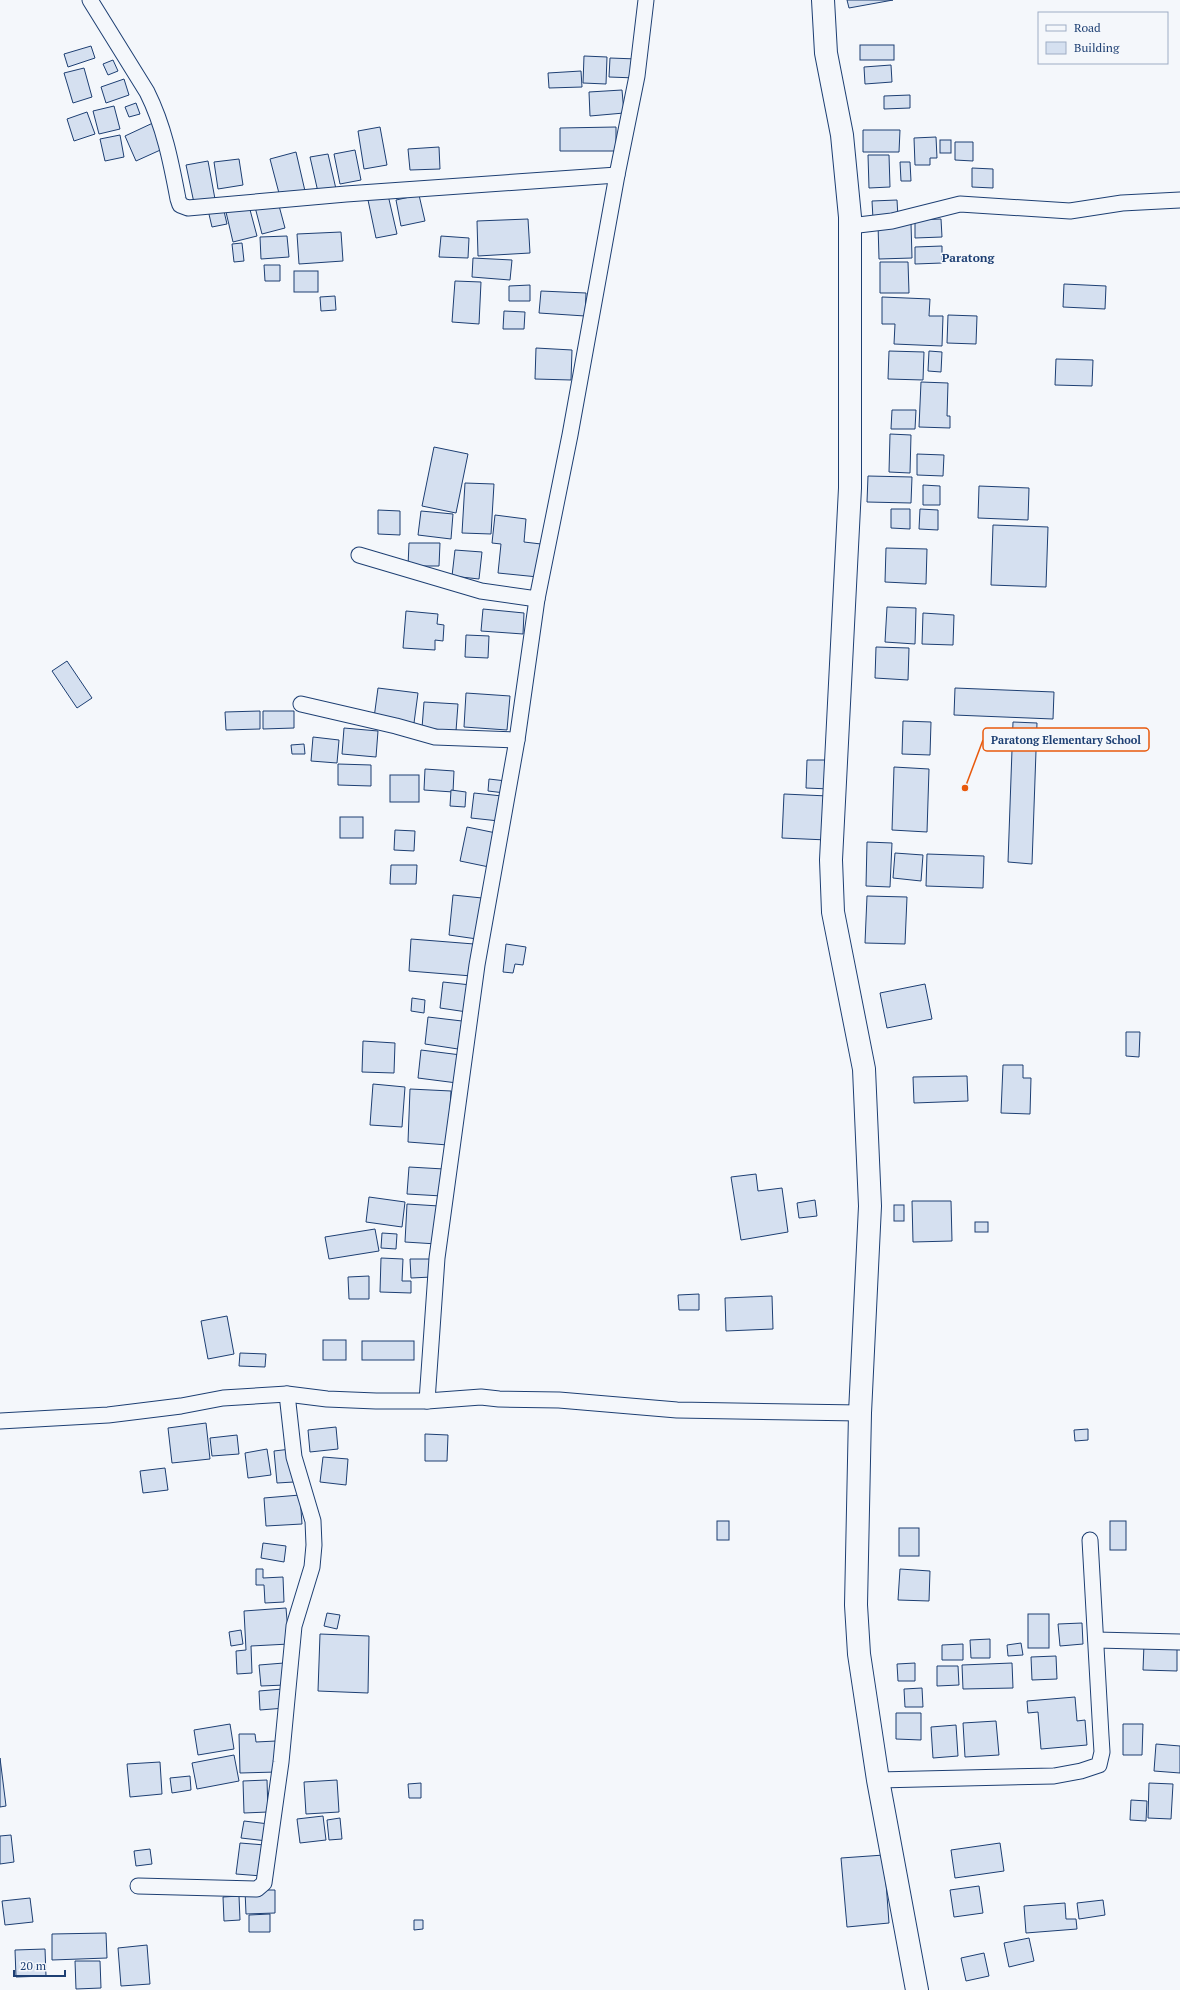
<svg xmlns="http://www.w3.org/2000/svg" width="1180" height="1990" font-family="'PT Serif',serif">
  <style>
    .building { fill: #d5e0f0; stroke: #1d3f73 }
    .lines { fill: none; stroke-linecap: round; stroke-linejoin: round }
    .street-casing { stroke: #1d3f73; stroke-width: 17 }
    .secondary-casing { stroke: #1d3f73; stroke-width: 24 }
    .street { stroke: #f4f7fb; stroke-width: 15 }
    .secondary { stroke: #f4f7fb; stroke-width: 22 }
    .labels { text-anchor: middle; stroke-width: 3; stroke-linejoin: round; paint-order: stroke }
    .quarter-label { font-size: 12px; font-weight: bold; fill: #1d3f73; stroke: #f4f7fb }
    .leader { fill: none; stroke: #e8590c; stroke-width: 1.5 }
    .callout-dot { fill: #e8590c; stroke: #f4f7fb; stroke-width: 1.5 }
    .callout { fill: #f4f7fb; stroke: #e8590c; stroke-width: 1.5 }
    .callout-label { font-size: 11px; text-anchor: middle; font-weight: bold; fill: #1d3f73 }
  </style>
  <rect width="100%" height="100%" fill="#f4f7fb"/>
  <g class="building">
    <path d="M847,0H893L849,8Z"/>
    <rect x="860" y="45" width="34" height="15"/>
    <path d="M91,46L95,58L68,67L64,54Z"/>
    <path d="M584,56L607,57L606,84L583,83Z"/>
    <path d="M610,58L637,59L636,78L609,77Z"/>
    <path d="M113,60L118,71L108,75L103,64Z"/>
    <path d="M891,65L892,82L865,84L864,67Z"/>
    <path d="M84,68L92,97L73,103L64,73Z"/>
    <path d="M581,71L582,87L549,88L548,73Z"/>
    <path d="M124,79L129,95L106,103L101,87Z"/>
    <path d="M622,90L624,113L590,116L589,92Z"/>
    <path d="M910,95V108L884,109V96Z"/>
    <path d="M136,103L140,114L129,117L125,107Z"/>
    <path d="M114,106L120,129L99,134L93,111Z"/>
    <path d="M87,112L95,134L74,141L67,119Z"/>
    <path d="M155,122L167,147L136,161L125,136Z"/>
    <path d="M380,127L387,165L364,169L358,131Z"/>
    <path d="M616,127V151H560V128Z"/>
    <path d="M863,130H900L899,152H863Z"/>
    <path d="M120,135L124,157L105,161L100,139Z"/>
    <path d="M936,137L937,158H930V165H915L914,138Z"/>
    <rect x="940" y="140" width="11" height="13"/>
    <path d="M955,142H973V161L955,160Z"/>
    <path d="M439,147L440,169L410,170L408,149Z"/>
    <path d="M355,150L361,180L340,184L334,154Z"/>
    <path d="M296,152L305,191L280,197L270,159Z"/>
    <path d="M328,154L336,189L318,192L310,157Z"/>
    <path d="M868,155H889L890,187L869,188Z"/>
    <path d="M239,159L243,185L218,189L214,162Z"/>
    <path d="M208,161L215,199L194,203L186,165Z"/>
    <path d="M900,162H910L911,181H901Z"/>
    <path d="M972,168L993,169V188L972,187Z"/>
    <path d="M388,195L397,234L376,238L368,200Z"/>
    <path d="M419,195L425,221L401,226L396,200Z"/>
    <path d="M897,200L898,218L873,219L872,201Z"/>
    <path d="M278,202L285,228L262,234L255,207Z"/>
    <path d="M249,206L257,236L233,242L226,212Z"/>
    <path d="M223,207L227,224L212,227L208,210Z"/>
    <path d="M528,219L530,253L478,256L477,221Z"/>
    <path d="M941,219L942,237L915,238V220Z"/>
    <path d="M911,223L912,258L879,259L878,224Z"/>
    <path d="M341,232L343,261L299,264L297,234Z"/>
    <path d="M287,236L289,257L261,259L260,237Z"/>
    <path d="M441,236L469,238L468,258L439,257Z"/>
    <path d="M242,243L244,261L234,262L232,244Z"/>
    <path d="M942,246V263L915,264V247Z"/>
    <path d="M473,258L512,260L510,280L472,277Z"/>
    <path d="M880,262H908L909,293H880Z"/>
    <path d="M264,265H280V281H265Z"/>
    <rect x="294" y="271" width="24" height="21"/>
    <path d="M455,281L481,282L479,324L452,322Z"/>
    <path d="M1064,284L1106,286L1105,309L1063,307Z"/>
    <path d="M530,285V301H509V286Z"/>
    <path d="M541,291L586,293L585,316L539,313Z"/>
    <path d="M335,296L336,310L321,311L320,297Z"/>
    <path d="M882,297L930,299L929,316H943L942,346L894,344L895,324H882Z"/>
    <path d="M504,311L525,312L524,329H503Z"/>
    <path d="M948,315L977,316L976,344L947,343Z"/>
    <path d="M536,348L572,350L571,380L535,379Z"/>
    <path d="M889,351L924,352L923,380L888,379Z"/>
    <path d="M929,351L942,352L941,372L928,371Z"/>
    <path d="M1056,359L1093,360L1092,386L1055,385Z"/>
    <path d="M921,382L948,383L947,416H950V428L919,427Z"/>
    <path d="M892,410H916L915,429H891Z"/>
    <path d="M890,434L911,435L910,473L889,472Z"/>
    <path d="M434,447L468,454L456,513L422,506Z"/>
    <path d="M917,454L944,455L943,476L917,475Z"/>
    <path d="M868,476L912,477L911,503L867,502Z"/>
    <path d="M465,483L494,484L491,534L462,533Z"/>
    <path d="M923,485L940,486V505H923Z"/>
    <path d="M979,486L1029,488L1028,520L978,518Z"/>
    <path d="M891,509H910V529L891,528Z"/>
    <path d="M920,509L938,510V530L919,529Z"/>
    <path d="M378,510L400,511V535L378,534Z"/>
    <path d="M421,511L453,514L451,539L418,535Z"/>
    <path d="M495,515L526,519L524,542L541,544L538,577L498,573L501,544L492,543Z"/>
    <path d="M993,525L1048,527L1046,587L991,585Z"/>
    <path d="M409,543H440L439,566H408Z"/>
    <path d="M886,548L927,549L926,584L885,582Z"/>
    <path d="M455,550L482,552L479,579L452,576Z"/>
    <path d="M887,607L916,608L915,644L885,642Z"/>
    <path d="M483,609L524,613L523,634L481,631Z"/>
    <path d="M406,611L438,614L437,624L444,625L443,641L435,640V650L403,648Z"/>
    <path d="M923,613L954,615L953,645L922,644Z"/>
    <path d="M466,635L489,636L488,658L465,657Z"/>
    <path d="M876,647L909,648L908,680L875,678Z"/>
    <path d="M67,661L92,698L77,708L52,671Z"/>
    <path d="M378,688L418,693L414,723L374,718Z"/>
    <path d="M955,688L1054,692L1053,719L954,715Z"/>
    <path d="M466,693L510,696L507,730L464,727Z"/>
    <path d="M424,702L458,704L456,731L422,728Z"/>
    <path d="M260,711V729L226,730L225,712Z"/>
    <path d="M263,711H294V728L263,729Z"/>
    <path d="M903,721L931,722L930,755L902,754Z"/>
    <path d="M1013,722L1037,723L1032,864L1008,862Z"/>
    <path d="M344,728L378,731L376,757L342,754Z"/>
    <path d="M313,737L339,740L337,763L311,761Z"/>
    <path d="M304,744L305,754H292L291,745Z"/>
    <path d="M807,760H831L830,789L806,788Z"/>
    <path d="M338,764L371,765V786L338,785Z"/>
    <path d="M894,767L929,769L927,832L892,830Z"/>
    <path d="M425,769L454,771L453,792L424,790Z"/>
    <rect x="390" y="775" width="29" height="27"/>
    <path d="M489,779L506,781L505,793L488,791Z"/>
    <path d="M451,790L466,792L465,807L450,806Z"/>
    <path d="M474,793L502,796L499,821L471,818Z"/>
    <path d="M784,794L828,796L827,840L782,838Z"/>
    <rect x="340" y="817" width="23" height="21"/>
    <path d="M467,827L496,833L489,867L460,861Z"/>
    <path d="M395,830L415,831L414,851L394,850Z"/>
    <path d="M867,842L892,843L890,887L866,886Z"/>
    <path d="M895,853L923,855L921,881L893,878Z"/>
    <path d="M927,854L984,856L983,888L926,886Z"/>
    <path d="M391,865H417L416,884H390Z"/>
    <path d="M453,895L482,898L477,939L449,935Z"/>
    <path d="M867,896L907,897L905,944L865,943Z"/>
    <path d="M411,939L474,944L472,976L409,971Z"/>
    <path d="M506,944L526,947L523,965L515,964L513,973L503,972Z"/>
    <path d="M443,982L471,985L467,1012L440,1008Z"/>
    <path d="M925,984L932,1019L887,1028L880,993Z"/>
    <path d="M412,998L425,1000L424,1013L411,1011Z"/>
    <path d="M428,1017L462,1021L458,1049L425,1044Z"/>
    <path d="M1126,1032H1140L1139,1057L1126,1056Z"/>
    <path d="M363,1041L395,1043L394,1073L362,1072Z"/>
    <path d="M421,1050L461,1055L457,1083L418,1078Z"/>
    <path d="M1003,1065H1023V1078H1031L1030,1114L1001,1113Z"/>
    <path d="M967,1076L968,1101L914,1103L913,1077Z"/>
    <path d="M373,1084L405,1087L402,1127L370,1125Z"/>
    <path d="M410,1089L451,1091L448,1145L408,1142Z"/>
    <path d="M409,1167L444,1169L442,1196L407,1194Z"/>
    <path d="M756,1174L758,1191L782,1188L788,1232L741,1240L731,1177Z"/>
    <path d="M369,1197L405,1202L402,1227L366,1222Z"/>
    <path d="M815,1200L817,1216L799,1218L797,1203Z"/>
    <path d="M912,1201H951L952,1241L913,1242Z"/>
    <path d="M407,1204L439,1206L437,1244L405,1242Z"/>
    <rect x="894" y="1205" width="10" height="16"/>
    <rect x="975" y="1222" width="13" height="10"/>
    <path d="M375,1229L379,1251L329,1259L325,1237Z"/>
    <path d="M382,1233L397,1234L396,1249L381,1248Z"/>
    <path d="M381,1258L403,1259L402,1281H411V1293L380,1292Z"/>
    <path d="M410,1259H431L432,1277L411,1278Z"/>
    <path d="M369,1276V1299H349L348,1277Z"/>
    <path d="M699,1294V1310H679L678,1295Z"/>
    <path d="M772,1296L773,1329L726,1331L725,1298Z"/>
    <path d="M227,1316L234,1354L208,1359L201,1321Z"/>
    <rect x="323" y="1340" width="23" height="20"/>
    <rect x="362" y="1341" width="52" height="19"/>
    <path d="M240,1353L266,1354L265,1367L239,1366Z"/>
    <path d="M206,1423L210,1459L172,1463L168,1428Z"/>
    <path d="M336,1427L338,1449L310,1452L308,1430Z"/>
    <path d="M1088,1429V1440L1075,1441L1074,1430Z"/>
    <path d="M425,1434L448,1435L447,1461H425Z"/>
    <path d="M237,1435L239,1454L212,1456L210,1438Z"/>
    <path d="M267,1449L271,1475L248,1478L245,1453Z"/>
    <path d="M291,1449L294,1482L277,1483L274,1451Z"/>
    <path d="M323,1457L348,1459L346,1485L320,1482Z"/>
    <path d="M165,1468L168,1490L143,1493L140,1471Z"/>
    <path d="M300,1495L302,1524L266,1526L264,1498Z"/>
    <rect x="717" y="1521" width="12" height="19"/>
    <rect x="1110" y="1521" width="16" height="29"/>
    <rect x="899" y="1528" width="20" height="28"/>
    <path d="M263,1543L286,1546L284,1562L261,1558Z"/>
    <path d="M256,1569H263V1578L283,1577L284,1602L265,1603L264,1585H256Z"/>
    <path d="M900,1569L930,1571L929,1601L898,1600Z"/>
    <path d="M286,1608L289,1644L251,1646L252,1673L237,1674L236,1651L246,1650L244,1611Z"/>
    <path d="M327,1613L340,1615L337,1629L324,1626Z"/>
    <rect x="1028" y="1614" width="21" height="34"/>
    <path d="M1082,1623L1083,1644L1060,1646L1058,1624Z"/>
    <path d="M241,1630L243,1644L231,1646L229,1632Z"/>
    <path d="M320,1634L369,1636L368,1693L318,1691Z"/>
    <path d="M990,1639V1658H971L970,1640Z"/>
    <path d="M1021,1643L1023,1655L1008,1656L1007,1645Z"/>
    <path d="M963,1644V1660H942V1645Z"/>
    <path d="M1144,1644L1177,1645V1671L1143,1670Z"/>
    <path d="M1056,1656L1057,1679L1032,1680L1031,1657Z"/>
    <path d="M284,1663L285,1685L261,1686L259,1665Z"/>
    <path d="M915,1663V1681H898L897,1664Z"/>
    <path d="M1012,1663L1013,1688L963,1689L962,1665Z"/>
    <path d="M937,1666H958L959,1685L937,1686Z"/>
    <path d="M922,1688L923,1707H905L904,1689Z"/>
    <path d="M283,1689L285,1708L260,1710L259,1691Z"/>
    <path d="M1075,1697L1077,1721L1085,1720L1087,1745L1041,1749L1038,1712L1028,1713L1027,1701Z"/>
    <path d="M896,1713H921V1740L896,1739Z"/>
    <path d="M996,1721L999,1755L965,1757L963,1723Z"/>
    <path d="M230,1724L234,1749L198,1755L194,1730Z"/>
    <path d="M1123,1724H1143L1142,1755H1123Z"/>
    <path d="M956,1725L958,1756L933,1758L931,1727Z"/>
    <path d="M239,1734H255L256,1742L276,1741L277,1772L240,1773Z"/>
    <path d="M1156,1744L1180,1746V1773L1154,1771Z"/>
    <path d="M234,1755L239,1781L197,1789L192,1763Z"/>
    <path d="M0,1758L6,1806L0,1807Z"/>
    <path d="M160,1762L162,1794L130,1797L127,1764Z"/>
    <path d="M190,1776L191,1790L172,1793L170,1778Z"/>
    <path d="M267,1780L268,1812L244,1813L243,1781Z"/>
    <path d="M337,1780L339,1812L306,1814L304,1782Z"/>
    <path d="M421,1783V1798H409L408,1784Z"/>
    <path d="M1149,1783L1173,1784L1171,1819L1148,1818Z"/>
    <path d="M1131,1800L1147,1801L1146,1821L1130,1820Z"/>
    <path d="M323,1816L326,1840L300,1843L297,1819Z"/>
    <path d="M340,1818L342,1839L329,1840L327,1820Z"/>
    <path d="M244,1821L269,1824L267,1841L241,1838Z"/>
    <path d="M11,1835L14,1862L0,1864V1836Z"/>
    <path d="M240,1843L265,1845L262,1876L236,1874Z"/>
    <path d="M1000,1843L1004,1871L955,1878L951,1850Z"/>
    <path d="M150,1849L152,1864L136,1866L134,1851Z"/>
    <path d="M884,1855L889,1923L847,1927L841,1858Z"/>
    <path d="M979,1886L983,1913L954,1917L950,1890Z"/>
    <path d="M245,1890H275V1913L246,1914Z"/>
    <path d="M239,1896L240,1920L224,1921L223,1897Z"/>
    <path d="M30,1898L33,1922L5,1925L2,1901Z"/>
    <path d="M1103,1900L1105,1915L1079,1919L1077,1903Z"/>
    <path d="M1065,1903L1066,1919H1076L1077,1929L1026,1933L1024,1906Z"/>
    <path d="M270,1914V1932H249V1915Z"/>
    <path d="M414,1920H423V1929L414,1930Z"/>
    <path d="M106,1933L107,1958L52,1960V1934Z"/>
    <path d="M1029,1938L1034,1961L1009,1967L1004,1943Z"/>
    <path d="M147,1945L150,1984L121,1986L118,1948Z"/>
    <path d="M45,1949L46,1976L16,1977L15,1950Z"/>
    <path d="M984,1953L989,1976L966,1981L961,1958Z"/>
    <path d="M75,1961H100L101,1988L76,1989Z"/>
  </g>
  <g class="lines">
    <g class="street-casing">
      <g id="street">
        <path d="M90,0L147,92C164,126 171,162 178,199L180,205L188,208L346,194L617,175"/>
        <path d="M850,226L892,221L960,204L1070,211L1122,203L1180,200"/>
        <path d="M359,555L481,591L537,599"/>
        <path d="M301,704L396,726L435,737L517,740"/>
        <path d="M427,1401L437,1258L477,965L517,740L537,599L570,435L617,175L637,76L646,0"/>
        <path d="M0,1421L108,1415L181,1406L223,1398L287,1394L327,1399L376,1401H427L481,1397L499,1399L559,1400L677,1410L860,1413"/>
        <path d="M1096,1640L1180,1642"/>
        <path d="M878,1780L1054,1776L1081,1771L1099,1765L1102,1752L1101,1736L1090,1540"/>
        <path d="M138,1886L257,1889L264,1883L281,1762L294,1626L312,1567L314,1545L313,1521L294,1457L287,1394"/>
      </g>
    </g>
    <g class="secondary-casing">
      <path id="secondary" d="M823,0L826,53L842,135L850,217V488L831,860L833,912L864,1069L870,1206L860,1413L856,1605L859,1654L878,1780L917,1990"/>
    </g>
    <use href="#street" class="street"/>
    <use href="#secondary" class="secondary"/>
  </g>
  <g class="labels">
    <g class="quarter-label">
      <text x="968" y="262">Paratong</text>
    </g>
  </g>
  <path class="leader" d="M965 788L983 740"/>
  <circle class="callout-dot" cx="965" cy="788" r="4"/>
  <rect class="callout" x="983" y="728" width="166" height="23" rx="4"/>
  <g class="callout-label">
    <text x="1066" y="744">Paratong Elementary School</text>
  </g>
  <rect x="1038" y="12" width="130" height="52" fill="#f4f7fb" stroke="#9eadc5"/>
  <rect x="1046" y="25" width="20" height="6" fill="#f4f7fb" stroke="#9eadc5"/>
  <text x="1074" y="32" font-size="12" fill="#1d3f73">Road</text>
  <rect x="1046" y="42" width="20" height="12" fill="#d5e0f0" stroke="#9eadc5"/>
  <text x="1074" y="52" font-size="12" fill="#1d3f73">Building</text>
  <path d="M14 1970v6h51v-6" fill="none" stroke="#1d3f73" stroke-width="2"/>
  <text x="20" y="1970" font-size="12" fill="#1d3f73" stroke="#f4f7fb" stroke-width="3" paint-order="stroke">20 m</text>
</svg>
